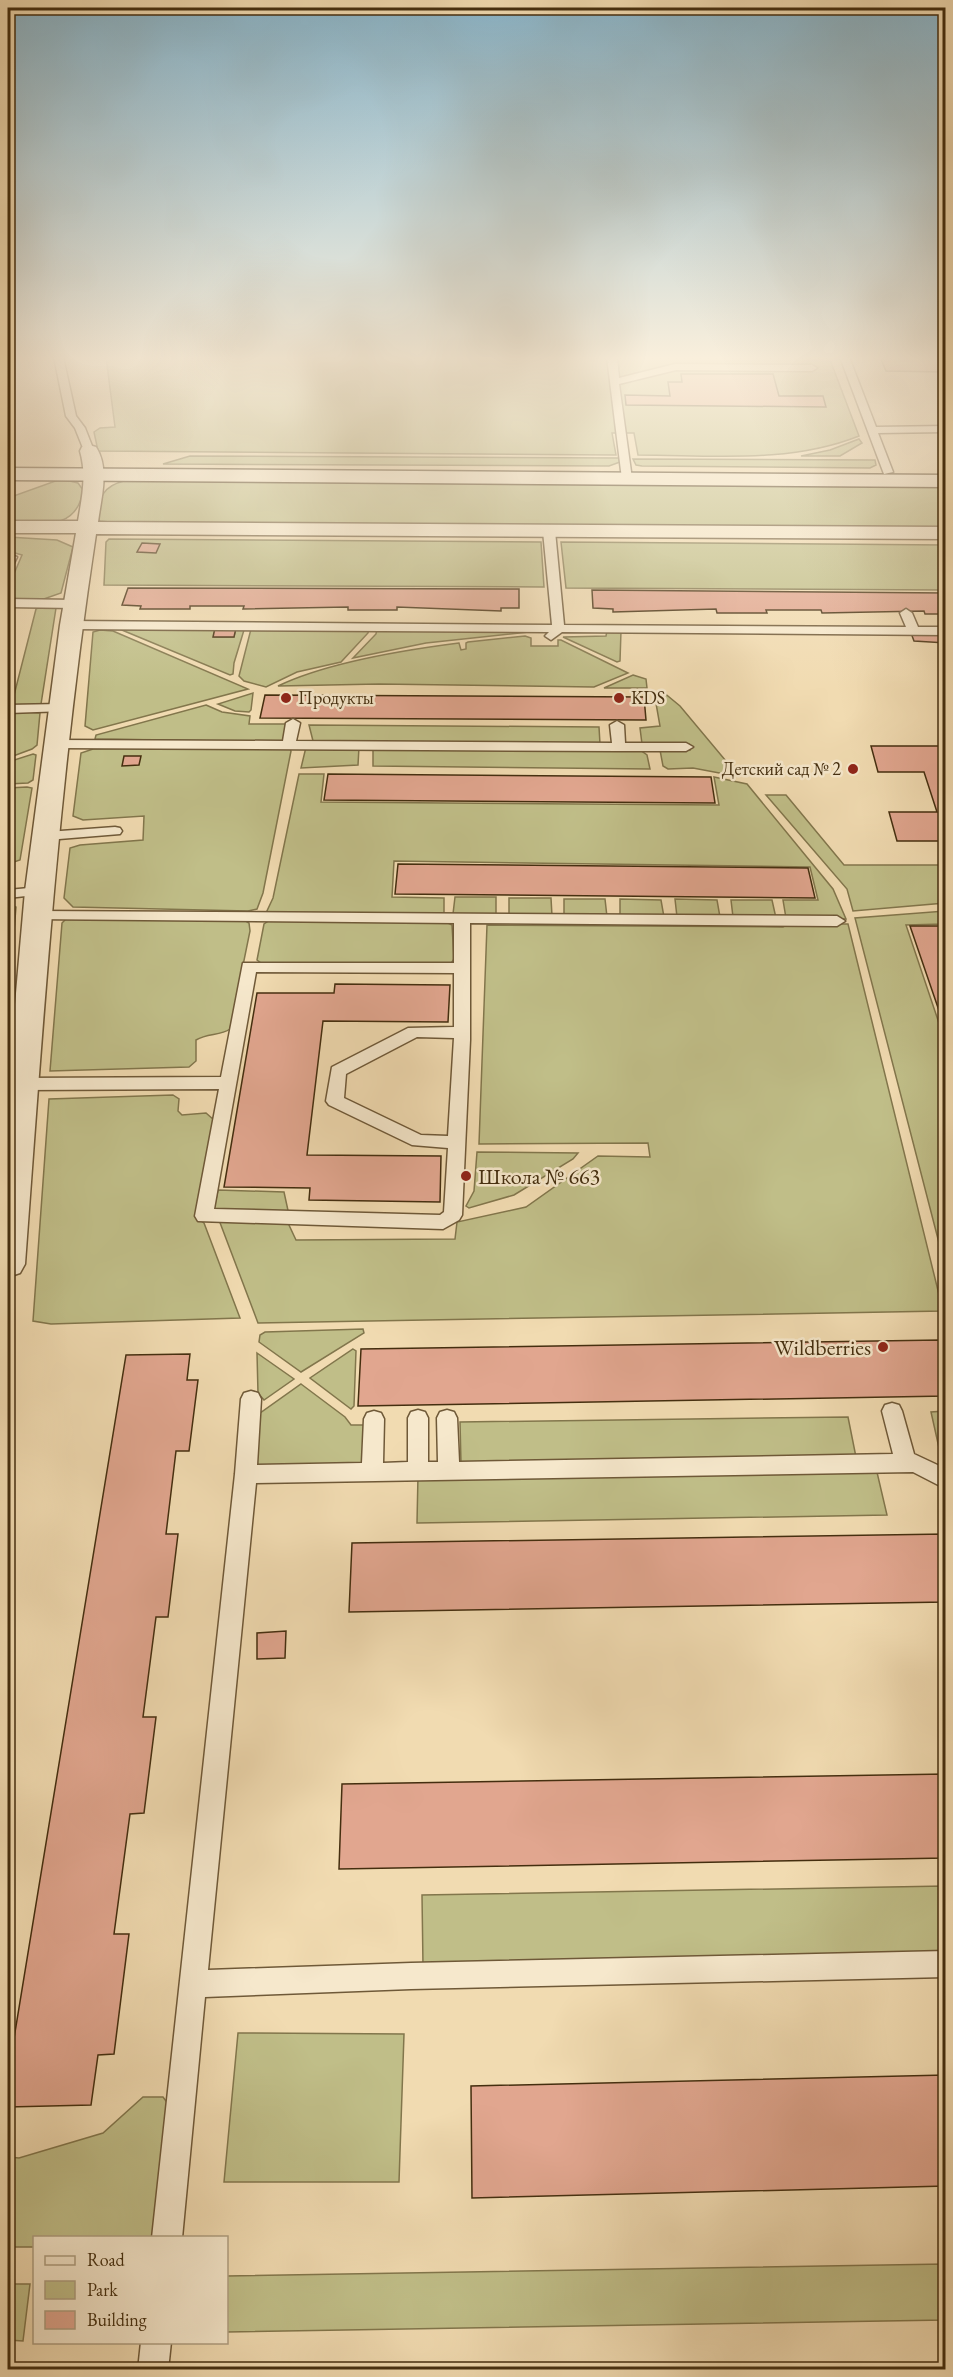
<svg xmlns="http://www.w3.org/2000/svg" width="953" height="2377" font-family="'EB Garamond',serif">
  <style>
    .green { fill: #c0be88; stroke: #82764c; stroke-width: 1.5 }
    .building { fill: #e1a68f; stroke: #442e0f; stroke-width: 1.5 }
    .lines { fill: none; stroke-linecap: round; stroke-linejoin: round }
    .lane-casing { stroke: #6f5938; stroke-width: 3 }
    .street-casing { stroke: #6f5938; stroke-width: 3 }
    .secondary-casing { stroke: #442e0f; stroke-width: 3 }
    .lane { fill: #f6e8cc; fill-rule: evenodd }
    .street { fill: #f6e8cc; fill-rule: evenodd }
    .secondary { fill: #f6e8cc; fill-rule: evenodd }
    .poi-dot { fill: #8f2418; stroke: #f6e8cc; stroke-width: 2 }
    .labels { text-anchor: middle; stroke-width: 5; stroke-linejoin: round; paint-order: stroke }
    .far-poi-label { font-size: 18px; fill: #442e0f; stroke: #f6e8cc; text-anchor: start }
    .poi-label { font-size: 22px; fill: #442e0f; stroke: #f6e8cc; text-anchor: start }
  </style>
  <rect width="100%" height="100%" fill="#f1dbb1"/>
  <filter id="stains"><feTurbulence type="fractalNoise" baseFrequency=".00333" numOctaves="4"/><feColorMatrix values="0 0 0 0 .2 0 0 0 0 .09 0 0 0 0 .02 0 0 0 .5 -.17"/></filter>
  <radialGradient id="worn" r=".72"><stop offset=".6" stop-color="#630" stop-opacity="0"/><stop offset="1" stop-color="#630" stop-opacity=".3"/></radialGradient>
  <g class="green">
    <path d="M106,357H829L859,436C789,464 712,455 638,455L634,433H612L616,455L98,451L94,432L100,428L115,427Z"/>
    <path d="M859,439L862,443L840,456H801L830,450Z"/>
    <path d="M190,456L619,458L620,462L609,466L163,464Z"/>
    <path d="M633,459L875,460L876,465L870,468L642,466L636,465Z"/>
    <path d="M61,479L78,483L83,490C77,532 40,523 8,523V498Z"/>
    <path d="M124,481L946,485L945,529L129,524L100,521L96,517C100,497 103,486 124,481Z"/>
    <path d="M8,537L57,540L73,547L61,593L41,600L10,599L8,597V588L22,555L8,551Z"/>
    <path d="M109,539L541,542L544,587L104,585L106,542Z"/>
    <path d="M561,542L945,545V590L566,588Z"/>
    <path d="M41,606L56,608L41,704L15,706L12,703L36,609Z"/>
    <path d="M117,628H215L214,637H234L236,628L244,630L234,663L233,674L230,675Z"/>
    <path d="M251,629H369L368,633L341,662L297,672L266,687L244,681L239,676Z"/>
    <path d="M377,629L529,632L426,643L353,658L376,634Z"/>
    <path d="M100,630L113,631L248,689L93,730L85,726L93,632Z"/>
    <path d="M607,631H621L620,661L617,662L563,637L606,636Z"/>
    <path d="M525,636L531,638V646H558V640H561L628,673L594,687L379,684L278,686C328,662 404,650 459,643L461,650L466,649V643L468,642Z"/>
    <path d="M633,675L646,679L647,688H604Z"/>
    <path d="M654,692H663L680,706L736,773L730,775L693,768L668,769L663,766L660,750H690L689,744H642L640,728L660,726Z"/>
    <path d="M253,693L251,710L249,712L235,711L218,704Z"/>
    <path d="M206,705L222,712L250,716L249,724H289L286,742L95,739L96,735Z"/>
    <path d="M13,711L40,713L37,745L32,749L8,758V712Z"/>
    <path d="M309,725L599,727L600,744L313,741Z"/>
    <path d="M281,746L289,747L291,751L263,893L257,909L248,911L73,907L64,898L70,848L80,845L143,840L144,816L83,820L73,816L81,753L93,749Z"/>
    <path d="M306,747H359L358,765L301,768Z"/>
    <path d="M373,748L640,750L647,755L650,769L373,766Z"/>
    <path d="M33,754L36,755L33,780L28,783L8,784V762Z"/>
    <path d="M299,774H324L321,802L719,805L714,777L747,784L833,889L846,919L786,918L783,900H818L810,867L394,861L392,897L444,898V916L266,913L273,898Z"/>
    <path d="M27,787L32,788L20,860L8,864V788Z"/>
    <path d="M766,795H786L844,865H945V903L853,911L847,889Z"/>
    <path d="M455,897H496V915L453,914Z"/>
    <path d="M509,898H551L552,916L509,915Z"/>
    <path d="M564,899H605L607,917L564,916Z"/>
    <path d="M620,899L661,900L664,917H620Z"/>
    <path d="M675,899L717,900L720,917H677Z"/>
    <path d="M731,900H772L776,918L733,917Z"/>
    <path d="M8,905L16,907L8,1002Z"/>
    <path d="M945,911V924L906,925L945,1041V1266L855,918Z"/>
    <path d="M66,919L244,920L249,923L250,931L230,1029C220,1036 208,1033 196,1040V1061L189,1067L50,1071L62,923Z"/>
    <path d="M270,920L446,922L452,925L454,959L450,965L261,963L257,960L264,924Z"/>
    <path d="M788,924H848L943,1311L258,1323L219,1220L288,1223L296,1240L455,1239L457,1222L526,1207L598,1156L650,1157L648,1143L479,1144L487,925L783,927Z"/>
    <path d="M173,1095L179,1099L178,1111L182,1115L206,1113L214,1120L198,1219L204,1223L240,1318L51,1324L33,1321L49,1099Z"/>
    <path d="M477,1152L578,1153L573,1159L514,1195L469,1208L466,1206L474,1191Z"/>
    <path d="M218,1190L284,1192L289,1215L213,1213Z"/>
    <path d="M363,1329L364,1333L301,1372L259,1342L260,1335L265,1332Z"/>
    <path d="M353,1349L356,1351L354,1406L351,1409L310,1378Z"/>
    <path d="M257,1353L294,1379L264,1400L258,1393Z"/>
    <path d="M301,1384L345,1417L351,1425H367L365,1466L252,1467L256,1416Z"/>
    <path d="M945,1411V1475L931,1412Z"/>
    <path d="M848,1417L856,1457L461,1463L460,1422Z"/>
    <path d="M876,1468L887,1515L417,1523L418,1475Z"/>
    <path d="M945,1886V1955L423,1966L422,1895Z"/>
    <path d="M238,2033L404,2034L399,2182H224Z"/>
    <path d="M143,2097H163L169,2105L157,2232L151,2237L34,2238V2247H8V2157L19,2158L103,2133Z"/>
    <path d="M945,2264V2320L227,2332V2276Z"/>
    <path d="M8,2284H30L23,2341L8,2340Z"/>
  </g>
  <g class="building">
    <path d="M880,357H946V372L886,371Z"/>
    <path d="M681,374H773L779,396H823L826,407L626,405L625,395L670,396L668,382H682Z"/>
    <path d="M142,543L160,544L156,553L137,552Z"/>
    <path d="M128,588L519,589V608H501V611L397,607V610H348V607L243,609L244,606H190V609H140L141,606L122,605Z"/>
    <path d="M592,590L946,593V614H925L924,611L822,613L821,610H766L767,613H717L716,609L613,612V609L593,608Z"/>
    <path d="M215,628H236L234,637H213Z"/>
    <path d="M911,633H943L946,643L914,641Z"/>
    <path d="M265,695L644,697L646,720L260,718Z"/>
    <path d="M871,746H946V841H897L889,812H937L924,772H878Z"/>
    <path d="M124,756H141L139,765L122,766Z"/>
    <path d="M328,774L711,777L715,803L324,800Z"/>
    <path d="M398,864L808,868L815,898L395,894Z"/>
    <path d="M910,926H946V1031Z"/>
    <path d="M335,984L450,985L448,1022L323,1021L307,1155L441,1156L440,1202L309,1200L310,1188L224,1187L257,993H334Z"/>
    <path d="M940,1340L946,1360V1396L358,1406L361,1349Z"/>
    <path d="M190,1354L187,1380H198L189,1451H176L166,1534H178L168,1617H156L143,1717H156L144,1813L130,1814L114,1934H129L114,2054L98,2055L91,2105L8,2107V2075L126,1355Z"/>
    <path d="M946,1534V1602L349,1612L352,1543Z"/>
    <path d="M286,1631L285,1658L257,1659V1633Z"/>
    <path d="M946,1774V1858L339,1869L342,1784Z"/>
    <path d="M946,2075V2186L472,2198L471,2086Z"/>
  </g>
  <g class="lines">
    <g class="lane-casing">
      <g id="lane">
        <path d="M54,357H63L76,416L85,428L94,451L93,453H85L75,428L66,416Z"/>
        <path d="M607,357H617L619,378L675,364L812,365L817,368L812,371L676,370L619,384L632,479L627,482L622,479Z"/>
        <path d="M840,357H849L876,427L946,426V432L878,433L893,472L884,474Z"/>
        <path d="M549,528L555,531L564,625L906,627L900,613L906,609L912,613L918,627H946V635L562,632L551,640L545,636L549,632L71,629L65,625L71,621L552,625L543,531Z"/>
        <path d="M8,554L17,557L12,567L8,568Z"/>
        <path d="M8,599L74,600L80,604L74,608L8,607Z"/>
        <path d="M61,704L67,708L66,711L8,713V705Z"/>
        <path d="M293,719L300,723L296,741L612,743L610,725L617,721L624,725L625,743H686L693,747L686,751H619L57,748L50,744L57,740L283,741L286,723Z"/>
        <path d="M115,827L120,828L122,831L120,834L47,840L40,836L47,832Z"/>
        <path d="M39,887L44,888L46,891L44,894L8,898V890Z"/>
        <path d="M37,911L837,916L845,921L837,926L470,923V1040L462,1215L459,1220L443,1229L198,1221L195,1216L219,1089L22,1090L16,1088L14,1084L16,1080L22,1078L221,1077L243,963H454V923L32,919L29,916ZM256,972L454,973V1027L408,1028L332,1067L326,1101L329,1105L412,1145L448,1148L444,1212L440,1215L214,1209ZM417,1037L454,1038L448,1136L421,1135L344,1098L346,1074Z"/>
        <path d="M251,1391L258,1393L261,1399L257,1465L362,1463L364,1419L367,1413L374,1411L381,1413L384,1419L383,1463L408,1462V1418L411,1412L418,1410L425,1412L428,1418V1462H438L437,1418L440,1412L447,1410L454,1412L457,1418L459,1462L893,1454L882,1411L885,1405L892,1403L899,1405L902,1411L914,1454L946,1469V1489L913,1472L256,1483L208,1970L411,1963L946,1951V1977L411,1989L205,1997L182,2238H152L235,1474L241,1399L244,1393Z"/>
        <path d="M141,2342H171L168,2370H138Z"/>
      </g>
    </g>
    <g class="street-casing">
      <path id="street" d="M89,445L96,447C110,469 101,498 98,522L946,527V539L96,534C59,776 43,1020 25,1264L20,1273L8,1277V1084L25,891L60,625L76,533H8V521H78C82,497 87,475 80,451L82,447Z"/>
    </g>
    <g class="secondary-casing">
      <path id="secondary" d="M8,468L946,475V487L8,480Z"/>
    </g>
    <use href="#lane" class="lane"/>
    <use href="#street" class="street"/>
    <use href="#secondary" class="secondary"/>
  </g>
  <linearGradient id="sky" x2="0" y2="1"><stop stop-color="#89b7ce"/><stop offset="0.52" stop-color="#f9efdc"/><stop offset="1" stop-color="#f9efdc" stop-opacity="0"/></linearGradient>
  <rect width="953" height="689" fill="url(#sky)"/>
  <g class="poi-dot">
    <circle cx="286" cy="698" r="6"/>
    <circle cx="619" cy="698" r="6"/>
    <circle cx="853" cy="769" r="6"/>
    <circle cx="466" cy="1176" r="6"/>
    <circle cx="883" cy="1347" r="6"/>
  </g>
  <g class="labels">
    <g class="far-poi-label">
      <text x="298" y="704">Продукты</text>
      <text x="631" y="704">KDS</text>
      <text x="841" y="775" text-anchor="end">Детский сад № 2</text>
    </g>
    <g class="poi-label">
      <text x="478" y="1184">Школа № 663</text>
      <text x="871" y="1355" text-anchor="end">Wildberries</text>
    </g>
  </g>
  <rect width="953" height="2377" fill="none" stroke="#f1dbb1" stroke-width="30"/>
  <rect x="9" y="9" width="935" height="2359" fill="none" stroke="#442e0f" stroke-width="3"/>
  <rect x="15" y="15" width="923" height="2347" fill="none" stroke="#442e0f" stroke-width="1.5"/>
  <rect x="33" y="2236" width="195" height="108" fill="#f6e8cc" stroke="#af9e80" stroke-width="1.5"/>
  <rect x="45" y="2256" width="30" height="9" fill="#f6e8cc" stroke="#af9e80" stroke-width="1.5"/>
  <text x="87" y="2266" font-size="18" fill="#442e0f">Road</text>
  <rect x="45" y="2281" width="30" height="18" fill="#c0be88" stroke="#af9e80" stroke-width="1.5"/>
  <text x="87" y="2296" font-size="18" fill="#442e0f">Park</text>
  <rect x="45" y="2311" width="30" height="18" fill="#e1a68f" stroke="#af9e80" stroke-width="1.5"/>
  <text x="87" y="2326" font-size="18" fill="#442e0f">Building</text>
  <rect width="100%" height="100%" filter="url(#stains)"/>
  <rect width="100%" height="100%" fill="url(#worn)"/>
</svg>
